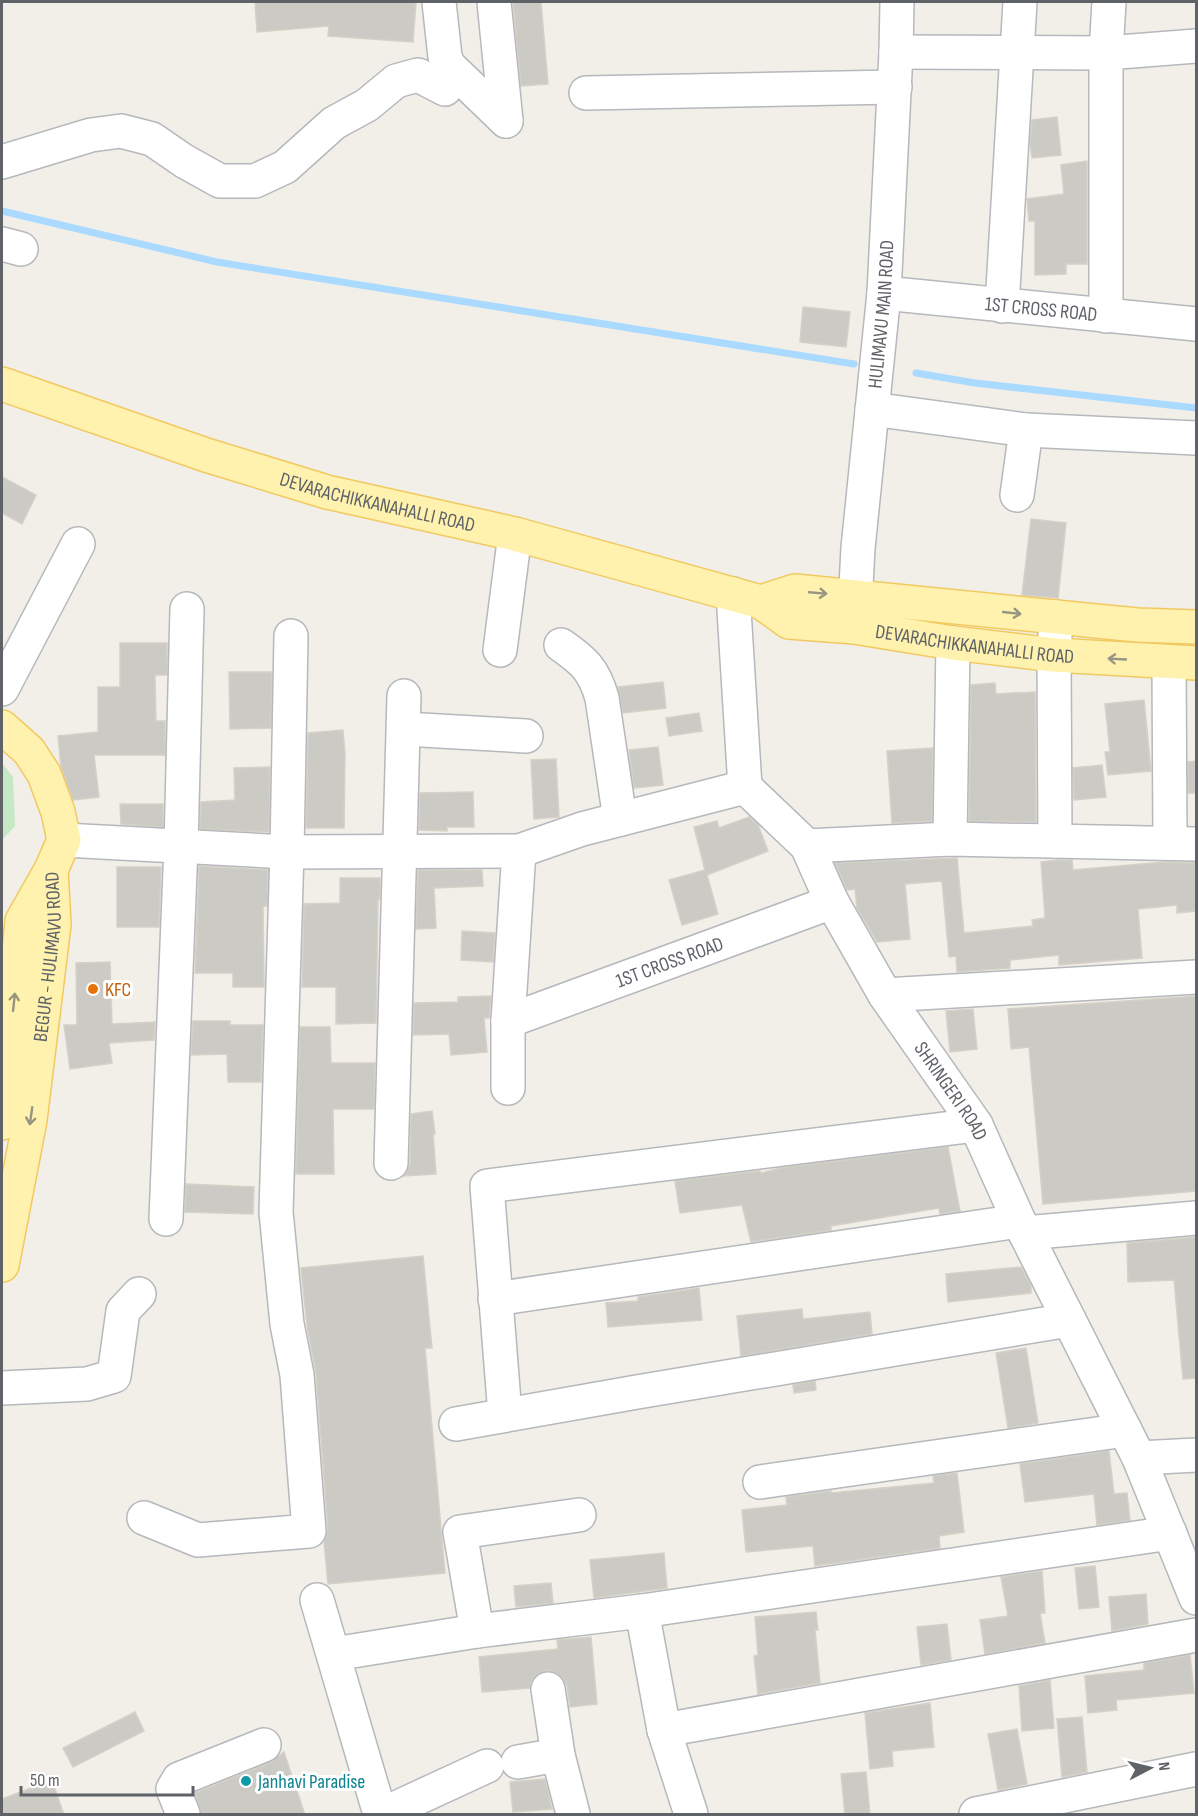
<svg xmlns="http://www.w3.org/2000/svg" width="1198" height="1816" font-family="'Sofia Sans Condensed',sans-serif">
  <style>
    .green { fill: #c5e8c5 }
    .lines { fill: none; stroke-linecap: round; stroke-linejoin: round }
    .stream { stroke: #aadaff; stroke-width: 7 }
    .building { fill: #cccac5; stroke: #d6d1c6; stroke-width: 1.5 }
    .minor-casing { stroke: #b5b8bc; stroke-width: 36 }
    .major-casing { stroke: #f2c960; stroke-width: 36 }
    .minor { stroke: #fff; stroke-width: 33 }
    .major { stroke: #fff2af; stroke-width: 33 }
    .oneway { stroke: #979581 }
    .food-dot { fill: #e8710a; stroke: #fff; stroke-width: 2 }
    .culture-dot { fill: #0f9aa8; stroke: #fff; stroke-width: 2 }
    .labels { text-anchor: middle; stroke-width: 6; stroke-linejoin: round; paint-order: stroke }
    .street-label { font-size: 20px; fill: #5f6368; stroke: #fff }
    .food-label { font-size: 20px; fill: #c56008; stroke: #fff; text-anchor: start }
    .culture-label { font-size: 20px; fill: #0d838f; stroke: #fff; text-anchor: start }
  </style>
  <rect width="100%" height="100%" fill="#f1efe8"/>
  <path class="green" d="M2,763L13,777L15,826L2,840Z"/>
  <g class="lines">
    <g class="stream">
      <path d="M2,211L217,262L854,364"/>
      <path d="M916,373L975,383L1196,408"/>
    </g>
  </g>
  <g class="building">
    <path d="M255,2H416L413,42L328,36L329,26L257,32Z"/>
    <path d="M513,2H541L548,84L521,86Z"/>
    <path d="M1057,117L1061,155L1032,158L1030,142L1032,120Z"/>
    <path d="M1087,161V264H1066V274L1035,275V221H1029L1027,199L1064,194L1061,165Z"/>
    <path d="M803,307L850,312L846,347L800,342Z"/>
    <path d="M2,477L36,495L22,524L2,513Z"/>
    <path d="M1031,519L1066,523L1058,598L1022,595Z"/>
    <path d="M120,643H167V675H155L156,721H165V755H94L99,797L73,800L61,767L58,736L98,732V687H120Z"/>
    <path d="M229,672H272L271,728L230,729Z"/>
    <path d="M663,682L666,708L623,713L618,687Z"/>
    <path d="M995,683L996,694L1035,692L1036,822L969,821L971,685Z"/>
    <path d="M1144,700L1151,771L1108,775L1105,752H1110L1105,704Z"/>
    <path d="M699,713L702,731L669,736L666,718Z"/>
    <path d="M343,730L345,754L344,828H306L308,733Z"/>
    <path d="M658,747L663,785L634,788L629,750Z"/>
    <path d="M933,748L932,821L892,823L887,751Z"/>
    <path d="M556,759L559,817L534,819L531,760Z"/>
    <path d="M1197,761V793H1188V762Z"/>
    <path d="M1102,765L1106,797L1074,800L1073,768Z"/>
    <path d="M270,767L269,832L200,829L201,802L235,800L234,768Z"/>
    <path d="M473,792L474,827H447V831L419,830L420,793Z"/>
    <path d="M120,804H163V827L121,824Z"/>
    <path d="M749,817L758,825L768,851L707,875L718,914L682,925L669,880L705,870L694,827L717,821L719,828Z"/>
    <path d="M957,858L964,933L1033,926L1032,920L1045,918L1041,862L1057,860H1072L1073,870L1164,862L1197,863V911L1177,913V905L1138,909L1142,958L1059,965V955L1010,960V968L957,972L956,956L949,957L942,881L905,884L910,939L877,942L857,908L855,889L847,890L835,863Z"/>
    <path d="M199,866L268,870L267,906H263L264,987H233V973H195Z"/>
    <path d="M117,867H161L159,927H117Z"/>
    <path d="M418,870H482L483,886L434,888L436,928L416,929Z"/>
    <path d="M340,878H380V899H378L376,1023L336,1024V987H302L304,904L340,903Z"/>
    <path d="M462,931L495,933L493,962L461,960Z"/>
    <path d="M110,962L112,1024L155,1022L154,1040L109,1043L112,1063L70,1069L64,1025H77L76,963Z"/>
    <path d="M491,996L489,1018H484L487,1052L451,1055L449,1034L413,1035L414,1003L458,1002V997Z"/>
    <path d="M1197,996V1191L1043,1204L1029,1047L1011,1049L1008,1009Z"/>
    <path d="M973,1009L977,1049L950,1052L946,1011Z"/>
    <path d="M193,1021H230V1025H263L261,1082H228L227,1054L191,1055Z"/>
    <path d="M300,1027H330L331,1063H375L374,1109H333L334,1174H296Z"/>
    <path d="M432,1111L435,1134H433L436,1174L404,1176L407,1172L410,1164L411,1114Z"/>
    <path d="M948,1147L960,1211L940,1214L939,1208L831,1226V1230L751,1242L742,1205L680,1213L675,1181L760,1171L761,1173L780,1168Z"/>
    <path d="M186,1184L254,1187L253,1214L185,1212Z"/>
    <path d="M1197,1237V1378L1183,1379L1174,1280L1128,1282L1127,1243Z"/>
    <path d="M423,1256L432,1348H425L445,1573L328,1584L324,1542L328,1530L316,1374L307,1326L301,1268Z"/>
    <path d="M1021,1267L1031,1286V1293L948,1302L946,1274Z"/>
    <path d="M699,1288L702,1320L608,1327L606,1303L638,1301V1297Z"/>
    <path d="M802,1309L803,1319L870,1312L872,1334L741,1356L737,1316Z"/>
    <path d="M1026,1348L1038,1423L1008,1428L996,1353Z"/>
    <path d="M815,1381L816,1390L794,1393L793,1385Z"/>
    <path d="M1109,1451L1114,1494L1127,1493L1130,1520L1097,1525L1094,1494L1025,1502L1020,1464Z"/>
    <path d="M957,1473L964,1532L939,1536L940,1548L815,1566L813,1546L746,1552L742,1510L787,1505L786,1497L831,1491V1493L934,1483L933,1476Z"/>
    <path d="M664,1553L667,1588L594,1598L590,1560Z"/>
    <path d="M1095,1566L1099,1607L1079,1609L1075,1568Z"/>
    <path d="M1042,1571L1045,1613H1040L1045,1643L985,1654L980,1620L1008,1616L1001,1577Z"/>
    <path d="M551,1583L553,1603L516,1607L514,1586Z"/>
    <path d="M1146,1594L1148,1624L1112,1631L1109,1597Z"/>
    <path d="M816,1612L818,1630H815L820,1683L758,1694L754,1656L758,1655L755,1617Z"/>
    <path d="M947,1624L951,1660L921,1665L917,1627Z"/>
    <path d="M591,1637L597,1704L570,1707L567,1686L563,1678L555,1672L546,1670L536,1675L531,1682L530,1688L482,1692L479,1657L558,1649L557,1640Z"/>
    <path d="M1190,1655L1194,1693L1116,1700L1117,1710L1088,1713L1085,1676L1144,1670V1663Z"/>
    <path d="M1050,1680L1054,1728L1022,1731L1019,1686Z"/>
    <path d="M930,1703L934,1747L892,1751L893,1766L870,1769L865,1713Z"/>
    <path d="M135,1712L144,1731L73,1767L63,1748Z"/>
    <path d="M1082,1717L1087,1772L1062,1777L1057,1719Z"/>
    <path d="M1017,1729L1027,1784L998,1790L988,1734Z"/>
    <path d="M284,1752L305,1815H201L195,1793L271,1762Z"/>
    <path d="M866,1772L870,1815H845L841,1774Z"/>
    <path d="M545,1779L552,1809L513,1812L510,1782Z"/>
    <path d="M52,1780L64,1815H2V1799Z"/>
  </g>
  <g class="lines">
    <g class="minor-casing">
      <g id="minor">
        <path d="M439,2L445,57L449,66L506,121"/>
        <path d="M494,2L506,121"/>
        <path d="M896,52L1106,53L1196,46"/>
        <path d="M586,93L895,87"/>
        <path d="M2,162L91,135L121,131L152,139L184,161L220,181H255L285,167L334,123L367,105L396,81L418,75L445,89"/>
        <path d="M2,244L21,249"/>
        <path id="s1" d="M884,293L1196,324"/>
        <path d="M1002,306L1020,2"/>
        <path d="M1106,316V53L1109,2"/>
        <path d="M872,409L1026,430L1017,495"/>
        <path d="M1026,430L1196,438"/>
        <path id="s2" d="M733,594L745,787L807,846L832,902L885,995L976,1125L1019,1221L1139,1458L1196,1598"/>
        <path id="s3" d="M854,625L858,548L884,293L896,52L897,2"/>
        <path d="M561,645C584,661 594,670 602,698L620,819"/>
        <path d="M500,650L515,534"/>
        <path d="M1169,662L1170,843"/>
        <path d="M2,689L78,544"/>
        <path d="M404,729L526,736"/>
        <path d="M950,839L953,643"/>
        <path d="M64,840L287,852L519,851L582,829L745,787"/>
        <path d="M1055,841L1054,655L1056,617"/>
        <path d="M807,846L950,839L1196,844"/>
        <path d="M885,995L1196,977"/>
        <path id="s4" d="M508,1021L832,902"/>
        <path d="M508,1088V1021L519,851"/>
        <path d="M391,1163L404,696"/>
        <path d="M166,1219L181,846L187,609"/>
        <path d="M1025,1233L1196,1218"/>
        <path d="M495,1299L1019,1221"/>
        <path d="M2,1388L87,1384L114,1376L123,1311L139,1294"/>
        <path d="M505,1415L487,1186L976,1125"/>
        <path d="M456,1424L637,1392L1069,1320"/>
        <path d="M1139,1458L1196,1455"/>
        <path d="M760,1482L1125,1430"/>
        <path d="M144,1518L198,1540L309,1531L297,1375L287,1324L276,1212L287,852L291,636"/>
        <path d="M317,1600L380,1814"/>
        <path d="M642,1611L664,1730L691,1814"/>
        <path d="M477,1631L460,1532L579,1515"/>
        <path d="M334,1654L477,1631L642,1611L1170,1533"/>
        <path d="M548,1689L558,1755L573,1814"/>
        <path d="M664,1730L1196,1635"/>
        <path d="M518,1762L558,1755"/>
        <path d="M183,1814L173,1789L179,1779L264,1745"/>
        <path d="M383,1814L487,1766"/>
        <path d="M976,1814L1196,1769"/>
      </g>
    </g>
    <g class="major-casing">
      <g id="major">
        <path id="s5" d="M2,384L206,455L327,492L515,534L761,602L789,622L854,627L953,643L1054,655L1196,663"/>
        <path d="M761,602L795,591L1137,625L1196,627"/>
        <path d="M2,727L29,751L44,774L58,812L64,840L51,870L22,921L2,1123"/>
        <path id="s6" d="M2,1265L30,1120L54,924L51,870"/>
      </g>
    </g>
    <use href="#minor" class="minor"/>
    <use href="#major" class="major"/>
  </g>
  <defs><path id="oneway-shaft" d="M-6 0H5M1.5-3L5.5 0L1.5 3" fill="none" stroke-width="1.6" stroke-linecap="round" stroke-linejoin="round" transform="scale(1.5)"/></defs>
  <g class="oneway">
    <use href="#oneway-shaft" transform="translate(818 593) rotate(5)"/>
    <use href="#oneway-shaft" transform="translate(1012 613) rotate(6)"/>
    <use href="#oneway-shaft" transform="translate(1117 659) rotate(-177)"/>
    <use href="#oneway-shaft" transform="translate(14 1002) rotate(-84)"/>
    <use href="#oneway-shaft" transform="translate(31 1116) rotate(98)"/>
  </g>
  <circle class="food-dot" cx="93" cy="989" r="6"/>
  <circle class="culture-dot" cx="246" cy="1781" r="6"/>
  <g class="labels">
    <g class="street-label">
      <text dy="7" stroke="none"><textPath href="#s1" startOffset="158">1ST CROSS ROAD</textPath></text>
      <text dy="7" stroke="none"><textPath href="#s3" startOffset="312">HULIMAVU MAIN ROAD</textPath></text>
      <text dy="7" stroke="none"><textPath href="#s5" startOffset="394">DEVARACHIKKANAHALLI ROAD</textPath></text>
      <text dy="7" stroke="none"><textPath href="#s5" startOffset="1012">DEVARACHIKKANAHALLI ROAD</textPath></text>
      <text dy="7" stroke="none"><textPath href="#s4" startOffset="172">1ST CROSS ROAD</textPath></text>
      <text dy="7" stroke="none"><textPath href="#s6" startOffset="312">BEGUR - HULIMAVU ROAD</textPath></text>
      <text dy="7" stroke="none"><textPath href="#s2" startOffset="564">SHRINGERI ROAD</textPath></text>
    </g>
    <g class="food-label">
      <text x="105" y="996">KFC</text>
    </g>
    <g class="culture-label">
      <text x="258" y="1788">Janhavi Paradise</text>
    </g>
  </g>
  <rect width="1198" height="1816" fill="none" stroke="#5f6368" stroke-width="6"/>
  <g transform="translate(1150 1768) rotate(83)" stroke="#ffffff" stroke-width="4.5" paint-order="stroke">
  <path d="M0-4.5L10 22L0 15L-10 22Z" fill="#5f6368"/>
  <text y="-9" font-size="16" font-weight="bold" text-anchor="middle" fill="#5f6368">N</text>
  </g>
  <path d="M21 1786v9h172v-9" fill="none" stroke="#5f6368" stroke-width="3"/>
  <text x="30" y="1786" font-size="18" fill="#5f6368" stroke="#ffffff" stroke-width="4.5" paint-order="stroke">50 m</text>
</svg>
